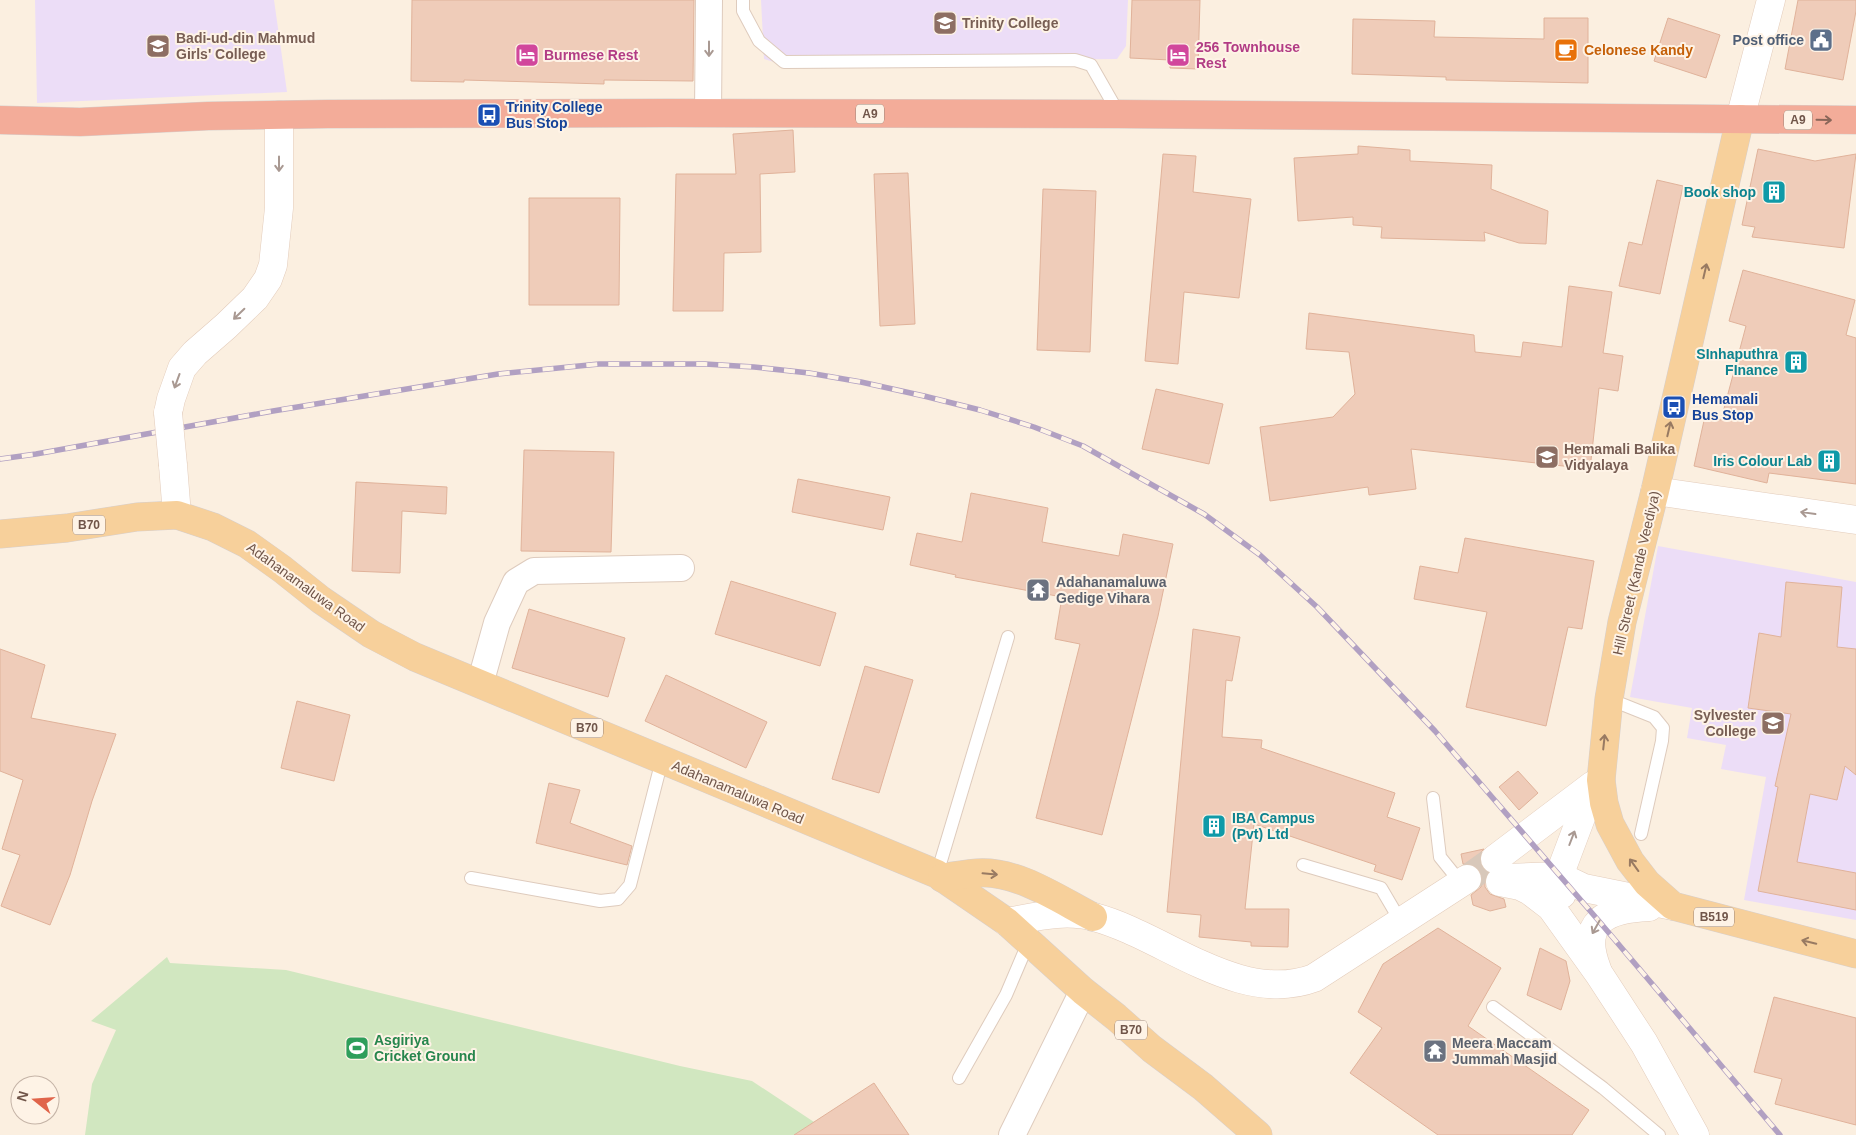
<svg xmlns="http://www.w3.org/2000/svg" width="1856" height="1135" font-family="Helvetica,sans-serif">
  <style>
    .education { fill: #ecddf7 }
    .pitch { fill: #d1e7c0 }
    .building { fill: #efccb9; stroke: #e0b29a }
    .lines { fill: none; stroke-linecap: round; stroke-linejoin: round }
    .secondary-tunnel { stroke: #d8c8ba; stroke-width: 28; stroke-dasharray: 28 14; stroke-linecap: butt }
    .lane-casing { stroke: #decbbd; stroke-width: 14 }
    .street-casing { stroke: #decbbd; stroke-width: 28 }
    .secondary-casing { stroke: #e3ccbb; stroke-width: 29 }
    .primary-casing { stroke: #d7cfcc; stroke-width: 29 }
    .highway-casing { stroke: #d7cfcc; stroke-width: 29 }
    .lane { stroke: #fff; stroke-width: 12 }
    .street { stroke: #fff; stroke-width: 26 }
    .secondary { stroke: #fff; stroke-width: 28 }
    .primary { stroke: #f7d09b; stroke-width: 28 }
    .highway { stroke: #f3ac99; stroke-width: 28 }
    .rail-casing { stroke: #b1a0c2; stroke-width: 5.5 }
    .rail { stroke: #fef3e6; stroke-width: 4; stroke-dasharray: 11; stroke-linecap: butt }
    .secondary-bridge-casing { stroke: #e3ccbb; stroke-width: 29; stroke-linecap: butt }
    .secondary-bridge { stroke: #fff; stroke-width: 28 }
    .oneway { stroke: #a99992 }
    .oneway2 { stroke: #8a6659 }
    .oneway3 { stroke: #987a62 }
    .labels { text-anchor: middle; stroke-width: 4; stroke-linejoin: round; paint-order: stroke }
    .shield { fill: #fef3e6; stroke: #9b8478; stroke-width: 1 }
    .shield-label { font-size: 12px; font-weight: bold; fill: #705549 }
    .education-label { font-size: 14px; font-weight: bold; fill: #785e54; stroke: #fef3e6; text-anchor: start }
    .service-label { font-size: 14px; font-weight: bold; fill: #4e5e75; stroke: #fef3e6; text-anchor: end }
    .hotel-label { font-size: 14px; font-weight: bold; fill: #b23c85; stroke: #fef3e6; text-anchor: start }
    .food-label { font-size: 14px; font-weight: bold; fill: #c56008; stroke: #fef3e6; text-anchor: start }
    .transit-label { font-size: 14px; font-weight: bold; fill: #164399; stroke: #fef3e6; text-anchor: start }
    .culture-label { font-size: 14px; font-weight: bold; fill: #0d838f; stroke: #fef3e6; text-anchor: end }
    .street-label { font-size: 14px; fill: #705549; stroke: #fef3e6 }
    .worship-label { font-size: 14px; font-weight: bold; fill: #5b616d; stroke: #fef3e6; text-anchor: start }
    .leisure-label { font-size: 14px; font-weight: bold; fill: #27864d; stroke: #fef3e6; text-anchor: start }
  </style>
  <rect width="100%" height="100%" fill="#fbefe0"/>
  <g class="education">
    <path d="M35,0H274L287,92L37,103Z"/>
    <path d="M761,0H1128L1126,46L1117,59L774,62L764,59Z"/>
    <path d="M1658,546L1856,582V920L1744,900L1766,777L1721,769L1726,745L1687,738L1692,708L1630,697Z"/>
  </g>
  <path class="pitch" d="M167,957L170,963L286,970L680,1066L752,1081L814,1122L795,1135H85L92,1084L116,1030L91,1021Z"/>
  <g class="building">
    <path d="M412,0H694L693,81L604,80V84L464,80V82L411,81Z"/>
    <path d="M1132,0H1200L1198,69L1170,68V60L1130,58Z"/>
    <path d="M1798,0H1856V11L1843,80L1785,69Z"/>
    <path d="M1544,18H1588V83L1446,80V77L1352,74L1353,19L1435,21L1434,37L1544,39Z"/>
    <path d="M1668,18L1720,35L1706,78L1654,61Z"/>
    <path d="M793,130L795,172L760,174L761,252L724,253L723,311H673L676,174H736L733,134Z"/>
    <path d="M1358,146L1410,150V161L1492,165L1491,189L1548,211L1546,244L1519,243L1484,232L1485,241L1381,238L1382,227L1353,225V217L1298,221L1294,158L1358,154Z"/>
    <path d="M1758,149L1815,161L1856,154L1844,248L1752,237L1755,227L1742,225Z"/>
    <path d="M1163,154L1196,156L1193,192L1251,199L1239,298L1184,292L1178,364L1145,361Z"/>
    <path d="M908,173L915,324L880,326L874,174Z"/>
    <path d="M1657,180L1683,186L1660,294L1619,286L1629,242L1642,245Z"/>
    <path d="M1043,189L1096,191L1090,352L1037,350Z"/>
    <path d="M529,198H620L619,305H529Z"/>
    <path d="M1743,270L1855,300L1846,335L1856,338V484L1769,473L1767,483L1694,466L1705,416L1721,420L1746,326L1729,321Z"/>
    <path d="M1569,286L1612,292L1603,353L1623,356L1618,391L1599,388L1590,469L1411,449L1416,489L1369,495L1368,487L1270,501L1260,427L1333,417L1355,394L1349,352L1306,349L1309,313L1474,335L1475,352L1521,357L1523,342L1562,347Z"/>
    <path d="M1156,389L1223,404L1209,464L1142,449Z"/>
    <path d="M524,450L614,452L611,552L521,551Z"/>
    <path d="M798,479L890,497L883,530L792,512Z"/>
    <path d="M356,482L447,487L446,514L402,511L400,573L352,571Z"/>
    <path d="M971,493L1048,508L1042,542L1119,556L1123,534L1173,544L1158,616L1102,835L1036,818L1080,644L1055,639L1062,597L955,577L956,575L910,565L917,533L962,542Z"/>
    <path d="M1465,538L1594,561L1582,629L1568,627L1546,726L1466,707L1487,612L1414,599L1420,566L1458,573Z"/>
    <path d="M731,581L836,613L820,666L715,634Z"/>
    <path d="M1786,582L1842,587L1837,647L1856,649V775L1845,766L1837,800L1810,794L1797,862L1856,873V910L1758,891L1778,787L1775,786L1791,714L1748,708L1759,633L1781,637Z"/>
    <path d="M529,609L625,638L608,697L512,668Z"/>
    <path d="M1193,629L1240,637L1232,681L1226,680L1222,737L1262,740L1261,748L1395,793L1387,817L1420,828L1402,880L1374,871L1376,865L1254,824L1245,909H1289L1288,947L1251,946V942L1199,937L1201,915L1167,912Z"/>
    <path d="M0,649L45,665L31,718L116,734L92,801L70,875L50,925L1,906L20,855L2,849L23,780L0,771Z"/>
    <path d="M865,666L913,680L879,793L832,779Z"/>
    <path d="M666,675L767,722L746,768L645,721Z"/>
    <path d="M297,701L350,715L334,781L281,768Z"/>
    <path d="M1518,771L1538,793L1519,810L1499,787Z"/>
    <path d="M549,783L580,790L570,823L632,846L627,865L536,843Z"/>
    <path d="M1484,849L1480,853V860L1482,868L1488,873L1485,879V887L1490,894L1504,899L1506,907L1490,911L1473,905L1471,895L1481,887L1483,878L1480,871L1475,865L1463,864L1461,854Z"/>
    <path d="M1438,928L1501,968L1468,1026L1589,1110L1572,1135H1438L1350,1073L1382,1028L1358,1012L1383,964Z"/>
    <path d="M1540,948L1566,961L1570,981L1561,1010L1527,995Z"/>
    <path d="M1774,997L1856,1018V1125L1775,1104L1782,1079L1754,1072Z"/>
    <path d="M874,1083L909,1135H794Z"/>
  </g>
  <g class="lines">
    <path class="secondary-tunnel" d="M1467,879L1495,859"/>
    <g class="lane-casing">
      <g id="lane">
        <path d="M743,0V11L759,41L784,62L1075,60L1091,65L1119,114"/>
        <path d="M1609,699L1654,717L1663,728L1662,741L1641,834"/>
        <path d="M1433,798L1440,857L1461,883"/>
        <path d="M1303,865L1381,888L1401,922"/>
        <path d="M937,874L1008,637"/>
        <path d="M471,878L600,901L618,899L630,885L662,760"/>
        <path d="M1493,1007L1603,1088L1659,1135"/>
        <path d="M959,1078L1006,995L1029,941"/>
      </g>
    </g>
    <g class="street-casing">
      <g id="street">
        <path d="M708,113L709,0"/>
        <path d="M480,684L497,623L516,582L534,571L681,568"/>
        <path d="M1012,1135L1083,991"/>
      </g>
    </g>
    <g class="secondary-casing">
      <g id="secondary">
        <path d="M1740,119L1771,0"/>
        <path d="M168,413L171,399L182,368L195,353L226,326L255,298L268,279L273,265L279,208V115"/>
        <path d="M173,465L177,515"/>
        <path d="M1655,491L1856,520"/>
        <path d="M1495,859L1593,785"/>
        <path d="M1506,878L1559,876L1584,888L1673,906"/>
        <path d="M1500,882L1520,886L1530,891L1551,907L1599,974L1644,1043L1695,1135"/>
        <path d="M1562,894L1559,876L1585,807L1601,780"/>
        <path d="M1007,922C1035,917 1065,909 1094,917C1163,935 1239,1006 1314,978L1467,879"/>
        <path d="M1597,969C1579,922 1605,909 1649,907"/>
      </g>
    </g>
    <g class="primary-casing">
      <g id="primary">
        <path d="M1740,119L1655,491L1622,622L1609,699L1601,780L1604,803L1610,824L1630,861L1647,883L1673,906L1856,954"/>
        <path d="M0,534L67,528L137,517L177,515L213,527L247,544L282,569L321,600L371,634L415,657L937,874L1007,922L1083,991L1116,1017L1152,1049L1203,1087L1258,1135"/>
        <path d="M942,878C953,876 965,874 977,873C1017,870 1058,899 1093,917"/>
      </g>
    </g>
    <g class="highway-casing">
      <path id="highway" d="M0,120L80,122L208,116L327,114L668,113L1119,114L1856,120"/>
    </g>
    <use href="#lane" class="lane"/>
    <use href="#street" class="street"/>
    <use href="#secondary" class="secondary"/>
    <use href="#primary" class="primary"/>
    <use href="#highway" class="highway"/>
    <g class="rail-casing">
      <path id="rail" d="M0,459L36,454L273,411L498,374L599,364H705L754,367L809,373L861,382L924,396L980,410L1034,427L1083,446L1204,514L1260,555L1317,607L1435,731L1598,920L1780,1135"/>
    </g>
    <use href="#rail" class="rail"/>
    <g class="secondary-bridge-casing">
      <path id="secondary-bridge" d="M168,413L173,465"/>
    </g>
    <use href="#secondary-bridge" class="secondary-bridge"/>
  </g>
  <defs><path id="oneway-shaft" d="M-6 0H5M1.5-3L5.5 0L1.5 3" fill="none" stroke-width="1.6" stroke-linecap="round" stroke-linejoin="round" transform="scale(1.25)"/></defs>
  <g class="oneway">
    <use href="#oneway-shaft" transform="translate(709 49) rotate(90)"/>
    <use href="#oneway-shaft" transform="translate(279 164) rotate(90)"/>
    <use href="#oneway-shaft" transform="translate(239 314) rotate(136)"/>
    <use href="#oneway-shaft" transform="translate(177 381) rotate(110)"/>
    <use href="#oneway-shaft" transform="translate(1808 513) rotate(-172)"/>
    <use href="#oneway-shaft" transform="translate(1572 838) rotate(-69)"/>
    <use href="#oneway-shaft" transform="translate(1596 927) rotate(119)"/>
  </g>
  <use class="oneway2" href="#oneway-shaft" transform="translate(1824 120) rotate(1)"/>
  <g class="oneway3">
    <use href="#oneway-shaft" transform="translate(1705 271) rotate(-77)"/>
    <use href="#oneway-shaft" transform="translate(1669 429) rotate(-77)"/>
    <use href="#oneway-shaft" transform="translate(1604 742) rotate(-84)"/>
    <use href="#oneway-shaft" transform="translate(1634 865) rotate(-126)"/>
    <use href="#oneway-shaft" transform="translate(990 874) rotate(5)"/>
    <use href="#oneway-shaft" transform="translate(1809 942) rotate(-166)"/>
  </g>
  <defs>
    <g id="school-square" transform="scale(1.25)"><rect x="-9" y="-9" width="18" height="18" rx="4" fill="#8d6e63" stroke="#fef3e6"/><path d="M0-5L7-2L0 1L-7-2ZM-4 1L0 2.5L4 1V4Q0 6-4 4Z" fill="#fff"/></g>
    <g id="civic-square" transform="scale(1.25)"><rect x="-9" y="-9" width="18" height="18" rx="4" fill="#5c6f8a" stroke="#fef3e6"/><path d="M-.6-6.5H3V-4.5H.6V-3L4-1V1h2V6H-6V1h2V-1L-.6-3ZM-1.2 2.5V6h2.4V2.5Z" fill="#fff"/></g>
    <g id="cafe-square" transform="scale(1.25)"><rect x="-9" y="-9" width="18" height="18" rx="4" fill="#e8710a" stroke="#fef3e6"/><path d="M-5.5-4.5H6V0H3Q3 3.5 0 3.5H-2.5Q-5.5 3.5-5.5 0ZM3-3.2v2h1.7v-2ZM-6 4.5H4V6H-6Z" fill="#fff"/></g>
    <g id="hotel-square" transform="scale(1.25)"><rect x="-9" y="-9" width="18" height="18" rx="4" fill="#d1479c" stroke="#fef3e6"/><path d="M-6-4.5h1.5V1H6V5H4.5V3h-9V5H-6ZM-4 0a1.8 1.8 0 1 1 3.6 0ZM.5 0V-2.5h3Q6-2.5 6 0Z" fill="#fff"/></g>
    <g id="bus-square" transform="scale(1.25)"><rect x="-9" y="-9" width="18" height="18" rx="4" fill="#1a4fb4" stroke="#fef3e6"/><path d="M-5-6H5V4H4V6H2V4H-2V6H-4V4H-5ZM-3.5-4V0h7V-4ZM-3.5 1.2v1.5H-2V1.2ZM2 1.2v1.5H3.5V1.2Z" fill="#fff"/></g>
    <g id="building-square" transform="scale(1.25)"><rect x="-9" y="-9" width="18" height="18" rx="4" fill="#0f9aa8" stroke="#fef3e6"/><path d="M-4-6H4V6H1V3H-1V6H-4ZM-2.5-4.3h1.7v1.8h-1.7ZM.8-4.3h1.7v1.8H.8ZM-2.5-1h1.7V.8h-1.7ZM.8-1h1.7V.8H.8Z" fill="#fff"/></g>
    <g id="temple-square" transform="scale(1.25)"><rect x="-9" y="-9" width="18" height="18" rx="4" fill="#6b7280" stroke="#fef3e6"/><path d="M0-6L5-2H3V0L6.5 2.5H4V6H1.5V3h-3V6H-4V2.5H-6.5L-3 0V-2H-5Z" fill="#fff"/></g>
    <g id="stadium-square" transform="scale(1.25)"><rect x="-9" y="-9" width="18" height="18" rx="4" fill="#2e9e5b" stroke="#fef3e6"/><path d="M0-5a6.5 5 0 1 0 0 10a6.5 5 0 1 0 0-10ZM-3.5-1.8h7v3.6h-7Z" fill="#fff"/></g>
  </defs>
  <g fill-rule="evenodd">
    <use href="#school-square" x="945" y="23"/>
    <use href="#civic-square" x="1821" y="40"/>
    <use href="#school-square" x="158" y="46"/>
    <use href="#cafe-square" x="1566" y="50"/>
    <use href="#hotel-square" x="527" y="55"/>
    <use href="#hotel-square" x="1178" y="55"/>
    <use href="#bus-square" x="489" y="115"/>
    <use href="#building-square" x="1774" y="192"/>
    <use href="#building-square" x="1796" y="362"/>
    <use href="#bus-square" x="1674" y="407"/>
    <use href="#school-square" x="1547" y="457"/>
    <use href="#building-square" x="1829" y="461"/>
    <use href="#temple-square" x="1038" y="590"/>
    <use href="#school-square" x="1773" y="723"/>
    <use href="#building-square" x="1214" y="826"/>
    <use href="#stadium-square" x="357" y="1048"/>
    <use href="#temple-square" x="1435" y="1051"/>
  </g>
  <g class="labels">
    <g class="shield">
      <rect x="856" y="104.5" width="28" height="19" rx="4"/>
      <rect x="1784" y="110.5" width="28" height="19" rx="4"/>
      <rect x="73" y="515.5" width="32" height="19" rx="4"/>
      <rect x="571" y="718.5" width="32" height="19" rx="4"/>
      <rect x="1694" y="907.5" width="40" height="19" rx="4"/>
      <rect x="1115" y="1020.5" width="32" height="19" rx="4"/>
    </g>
    <g class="shield-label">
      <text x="870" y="118">A9</text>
      <text x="1798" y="124">A9</text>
      <text x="89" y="529">B70</text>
      <text x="587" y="732">B70</text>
      <text x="1714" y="921">B519</text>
      <text x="1131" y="1034">B70</text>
    </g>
    <g class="education-label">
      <text x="962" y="28">Trinity College</text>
      <text x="176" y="43">Badi-ud-din Mahmud<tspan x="176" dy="16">Girls' College</tspan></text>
      <text x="1564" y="454">Hemamali Balika<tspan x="1564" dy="16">Vidyalaya</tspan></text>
      <text x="1756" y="720" text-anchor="end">Sylvester<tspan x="1756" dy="16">College</tspan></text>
    </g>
    <g class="service-label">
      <text x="1804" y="45">Post office</text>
    </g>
    <g class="hotel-label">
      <text x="1196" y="52">256 Townhouse<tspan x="1196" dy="16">Rest</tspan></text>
      <text x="544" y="60">Burmese Rest</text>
    </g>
    <g class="food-label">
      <text x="1584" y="55">Celonese Kandy</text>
    </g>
    <g class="transit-label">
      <text x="506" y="112">Trinity College<tspan x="506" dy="16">Bus Stop</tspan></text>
      <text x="1692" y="404">Hemamali<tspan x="1692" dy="16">Bus Stop</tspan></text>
    </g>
    <g class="culture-label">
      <text x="1756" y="197">Book shop</text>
      <text x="1778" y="359">SInhaputhra<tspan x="1778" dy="16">FInance</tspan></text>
      <text x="1812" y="466">Iris Colour Lab</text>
      <text x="1232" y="823" text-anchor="start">IBA Campus<tspan x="1232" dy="16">(Pvt) Ltd</tspan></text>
    </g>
    <g class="street-label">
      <text transform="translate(1636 573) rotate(-77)" y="5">Hill Street (Kande Veediya)</text>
      <text transform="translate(306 587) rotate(36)" y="5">Adahanamaluwa Road</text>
      <text transform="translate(738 792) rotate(23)" y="5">Adahanamaluwa Road</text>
    </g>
    <g class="worship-label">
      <text x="1056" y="587">Adahanamaluwa<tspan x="1056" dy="16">Gedige Vihara</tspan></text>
      <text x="1452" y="1048">Meera Maccam<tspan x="1452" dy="16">Jummah Masjid</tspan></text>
    </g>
    <g class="leisure-label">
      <text x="374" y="1045">Asgiriya<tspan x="374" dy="16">Cricket Ground</tspan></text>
    </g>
  </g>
  <g transform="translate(35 1100) rotate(287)"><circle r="24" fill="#fef3e6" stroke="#c5b4a7"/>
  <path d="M0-4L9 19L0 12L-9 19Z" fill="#e0644a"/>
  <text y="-8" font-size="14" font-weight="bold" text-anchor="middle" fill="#705549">N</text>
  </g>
</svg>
